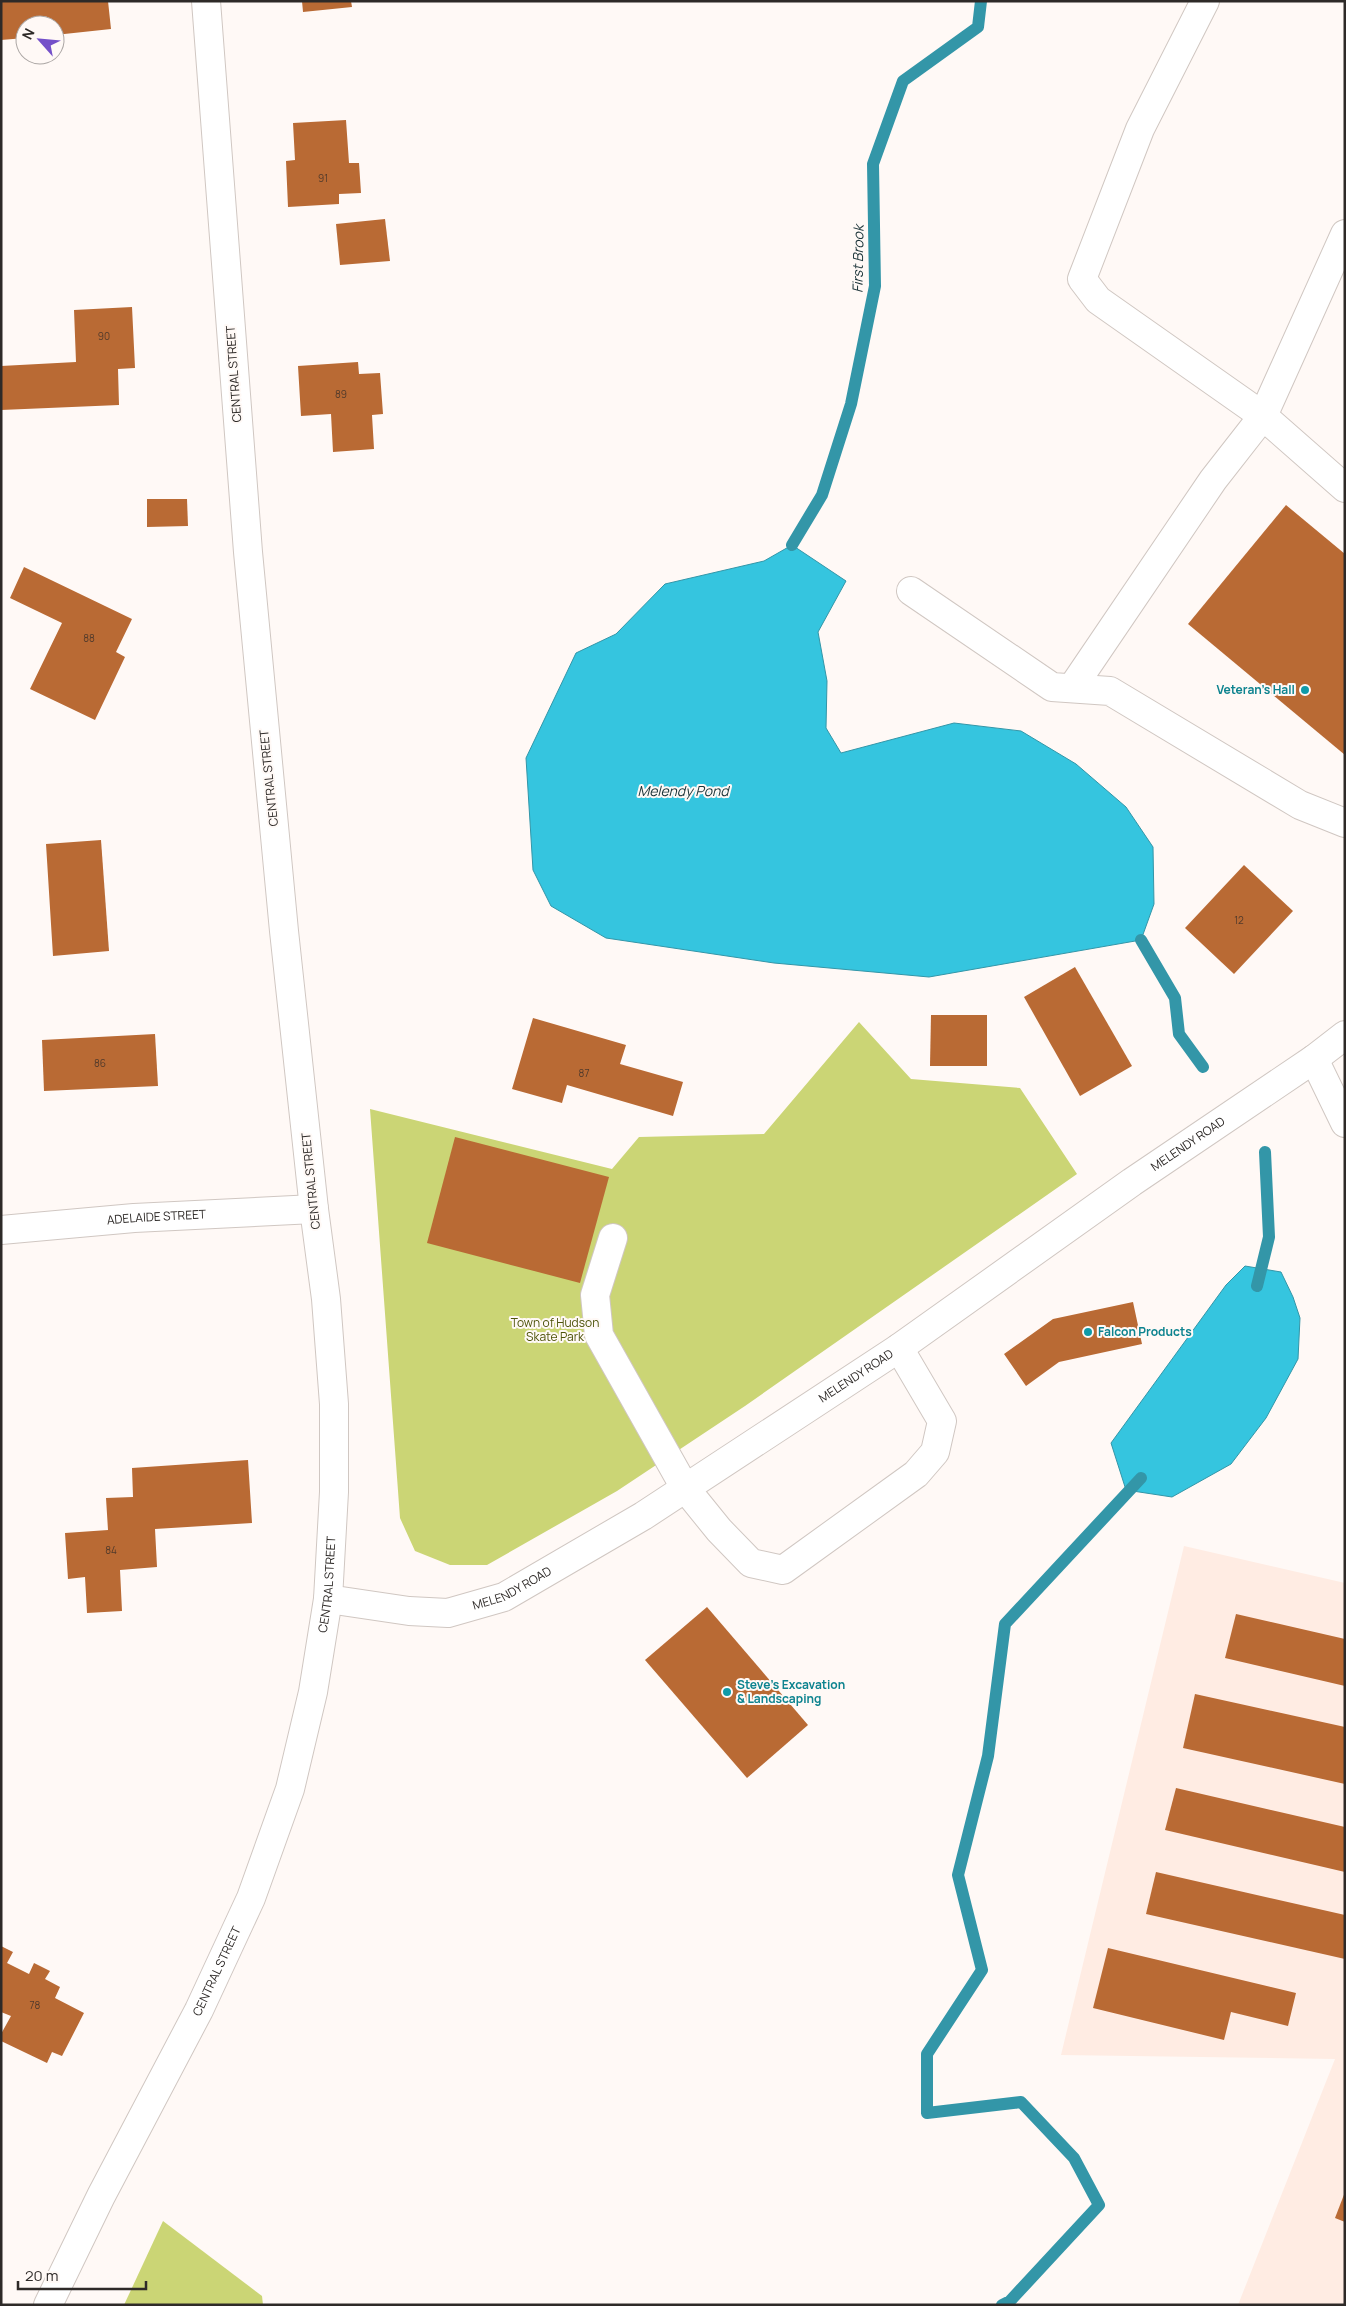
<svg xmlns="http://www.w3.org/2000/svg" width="1346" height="2306" font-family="Manrope,sans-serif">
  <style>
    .commercial { fill: #ffece3 }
    .green { fill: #cbd575 }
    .water { fill: #35c5df; stroke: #3396a8 }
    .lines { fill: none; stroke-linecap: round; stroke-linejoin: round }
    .stream { stroke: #3396a8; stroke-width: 12 }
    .building { fill: #b96a34 }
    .minor-casing { stroke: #d0c7c2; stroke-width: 30 }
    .minor { stroke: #fff; stroke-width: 28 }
    .culture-dot { fill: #0f9aa8; stroke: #fff9f6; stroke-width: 2 }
    .labels { text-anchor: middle; stroke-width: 4; stroke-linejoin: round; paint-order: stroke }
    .number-label { font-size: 10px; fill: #513a2b }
    .street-label { font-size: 12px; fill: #2e2a28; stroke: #fff9f6 }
    .culture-label { font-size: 12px; font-weight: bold; fill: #0d838f; stroke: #fff9f6; text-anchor: start }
    .park-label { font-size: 12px; fill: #4f540b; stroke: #fff9f6 }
    .water-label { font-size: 14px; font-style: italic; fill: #1a3237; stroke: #fff9f6 }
  </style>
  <rect width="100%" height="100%" fill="#fff9f6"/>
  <path class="commercial" d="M1184,1546L1345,1583V2305H1238L1335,2059L1061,2055Z"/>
  <g class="green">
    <path d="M859,1022L911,1079L1020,1088L1077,1174L745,1406L617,1491L487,1565H450L415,1551L400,1518L370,1109L612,1169L639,1137L764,1134Z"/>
    <path d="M163,2221L262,2296L263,2305H124Z"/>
  </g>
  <g class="water">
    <path d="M792,545L846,581L818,632L827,681L826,728L841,753L954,723L1021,731L1076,764L1126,807L1153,847L1154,904L1141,940L929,977L774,963L606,938L551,906L533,870L526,758L576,653L616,634L665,584L764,561Z"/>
    <path d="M1245,1266L1281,1272L1293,1297L1300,1318L1298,1359L1266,1418L1231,1464L1172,1497L1126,1490L1111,1443L1226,1285Z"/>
  </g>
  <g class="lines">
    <g class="stream">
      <path d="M792,545L822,495L851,404L875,286L873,164L903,81L978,27L981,1"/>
      <path d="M1141,940L1175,998L1179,1034L1203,1067"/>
      <path d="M1257,1286L1269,1237L1265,1152"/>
      <path d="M1002,2305L1010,2301L1099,2205L1074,2158L1021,2102L927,2113V2054L982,1970L958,1875L988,1756L1005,1624L1141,1478"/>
    </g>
  </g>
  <g class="building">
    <path d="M1,1H108L111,29L55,35V25H25V38L1,40Z"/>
    <path d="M302,1H351L352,7L303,12Z"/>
    <path d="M346,120L349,163H359L361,193L339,194V204L288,207L286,161L295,160L293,123Z"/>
    <path d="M385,219L390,261L340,265L336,224Z"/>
    <path d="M132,307L135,368L118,369L119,405L1,410V366L76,362L74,310Z"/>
    <path d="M358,362L359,374L380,373L383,414L372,415L374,449L333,452L331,414L301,416L298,366Z"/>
    <path d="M147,499H187L188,526L147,527Z"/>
    <path d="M1286,505L1345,554V755L1188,624Z"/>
    <path d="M24,567L132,619L116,652L125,657L95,720L30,689L62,623L10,598Z"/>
    <path d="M101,840L109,951L53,956L46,844Z"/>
    <path d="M1244,865L1293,911L1234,974L1185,928Z"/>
    <path d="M1075,967L1132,1066L1080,1096L1024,997Z"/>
    <path d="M931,1015H987V1066H930Z"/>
    <path d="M533,1018L626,1045L620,1064L683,1082L673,1116L567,1085L562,1103L512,1089Z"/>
    <path d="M155,1034L158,1086L44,1091L42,1040Z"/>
    <path d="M455,1137L609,1177L580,1283L427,1243Z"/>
    <path d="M1133,1302L1142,1344L1059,1362L1026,1386L1004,1354L1053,1319Z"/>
    <path d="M248,1460L252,1523L155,1529L157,1567L120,1570L122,1611L87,1613L85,1577L68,1579L65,1533L108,1530L106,1498L133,1497L132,1468Z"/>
    <path d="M707,1607L808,1725L747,1778L645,1660Z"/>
    <path d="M1236,1614L1345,1639V1686L1225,1658Z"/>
    <path d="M1195,1694L1345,1727V1784L1183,1748Z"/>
    <path d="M1176,1788L1345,1827V1872L1165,1830Z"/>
    <path d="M1156,1872L1345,1915V1959L1146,1914Z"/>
    <path d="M1,1946L13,1952L7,1963L29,1974L34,1963L50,1971L45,1979L60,1987L55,1998L84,2013L62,2056L52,2052L47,2063L1,2041V2034L11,2016L1,2012Z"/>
    <path d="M1108,1948L1296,1993L1288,2026L1231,2012L1224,2040L1093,2008Z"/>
    <path d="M1345,2192V2222L1335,2218Z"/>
  </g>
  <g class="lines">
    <g class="minor-casing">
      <g id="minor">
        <path d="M1205,1L1140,129L1082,279L1098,300L1263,416L1345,488"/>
        <path d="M911,591L1052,687L1110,691L1300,805L1345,823"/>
        <path d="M1072,688L1213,480L1263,416L1345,234"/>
        <path d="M1314,1059L1345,1123"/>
        <path id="s1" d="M1,1230L134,1218L314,1209"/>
        <path d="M613,1238L595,1295L599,1335L685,1488L719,1530L751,1563L783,1570L916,1474L935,1452L942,1421L899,1348"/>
        <path id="s2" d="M328,1599L409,1611L448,1613L504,1597L643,1516L899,1348L1132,1182L1314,1059L1345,1035"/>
        <path id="s3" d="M48,2305L101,2196L199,2010L251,1898L290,1789L313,1692L328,1599L334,1492V1404L326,1299L314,1209L284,931L248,552L206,1"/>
      </g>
    </g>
    <use href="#minor" class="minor"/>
  </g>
  <g class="culture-dot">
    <circle cx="1305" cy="690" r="5"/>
    <circle cx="1088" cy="1332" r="5"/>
    <circle cx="727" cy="1692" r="5"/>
  </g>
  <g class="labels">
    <g class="number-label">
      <text x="323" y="182">91</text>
      <text x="104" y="340">90</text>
      <text x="341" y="398">89</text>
      <text x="89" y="642">88</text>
      <text x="1239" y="924">12</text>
      <text x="100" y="1067">86</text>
      <text x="584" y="1077">87</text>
      <text x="111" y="1554">84</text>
      <text x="35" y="2009">78</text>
    </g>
    <g class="street-label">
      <text transform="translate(234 374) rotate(-94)" y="4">CENTRAL STREET</text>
      <text transform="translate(269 778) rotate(-96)" y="4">CENTRAL STREET</text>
      <text dy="4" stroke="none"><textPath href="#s2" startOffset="1000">MELENDY ROAD</textPath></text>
      <text transform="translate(311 1181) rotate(-96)" y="4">CENTRAL STREET</text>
      <text dy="4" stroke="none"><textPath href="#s1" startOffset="156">ADELAIDE STREET</textPath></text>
      <text dy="4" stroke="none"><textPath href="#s2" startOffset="595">MELENDY ROAD</textPath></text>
      <text dy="4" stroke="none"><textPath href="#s3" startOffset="779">CENTRAL STREET</textPath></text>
      <text dy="4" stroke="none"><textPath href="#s2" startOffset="190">MELENDY ROAD</textPath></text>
      <text dy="4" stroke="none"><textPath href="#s3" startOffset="374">CENTRAL STREET</textPath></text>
    </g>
    <g class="culture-label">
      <text x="1295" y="694" text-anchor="end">Veteran's Hall</text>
      <text x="1098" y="1336">Falcon Products</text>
      <text x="737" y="1689">Steve's Excavation<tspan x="737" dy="14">&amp; Landscaping</tspan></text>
    </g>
    <g class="park-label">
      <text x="555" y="1327">Town of Hudson<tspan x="555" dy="14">Skate Park</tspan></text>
    </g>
    <g class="water-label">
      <text transform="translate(858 259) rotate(-89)" y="5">First Brook</text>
      <text x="683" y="796">Melendy Pond</text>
    </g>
  </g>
  <rect width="1346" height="2306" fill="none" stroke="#2e2a28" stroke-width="5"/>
  <g transform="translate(40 40) rotate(297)"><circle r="24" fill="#fff9f6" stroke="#aba6a4"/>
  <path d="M0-4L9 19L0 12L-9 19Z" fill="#7450c9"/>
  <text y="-8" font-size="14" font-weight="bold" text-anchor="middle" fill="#2e2a28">N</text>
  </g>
  <path d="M18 2281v8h128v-8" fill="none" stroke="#2e2a28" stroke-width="2.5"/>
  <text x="25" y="2281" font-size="15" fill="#2e2a28" stroke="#fff9f6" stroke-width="4" paint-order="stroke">20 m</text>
</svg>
